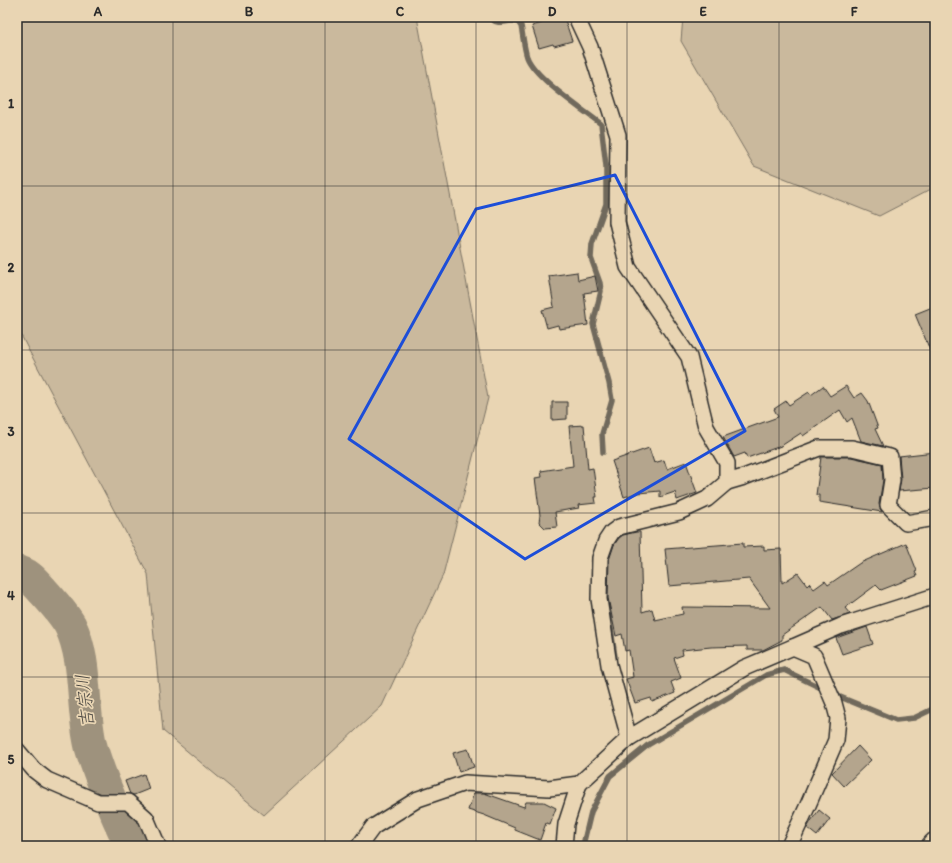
<svg xmlns="http://www.w3.org/2000/svg" width="952" height="863" font-family="Itim,'Klee One',sans-serif">
  <style>
    .green { fill: #cab99d; stroke: #7a7264 }
    .lines { fill: none; stroke-linecap: round; stroke-linejoin: round }
    .stream { stroke: #70695c; stroke-width: 5.5 }
    .river { stroke: #9e927d; stroke-width: 33 }
    .building { fill: #b4a58d; stroke: #2b2b2b }
    .minor-casing { stroke: #2b2b2b; stroke-width: 18 }
    .trunk-casing { stroke: #2b2b2b; stroke-width: 25 }
    .minor { stroke: #e9d5b3; stroke-width: 15 }
    .trunk { stroke: #e9d5b3; stroke-width: 22 }
    .marked { fill: none; stroke: #1d4ed8; stroke-width: 3; stroke-linejoin: round }
    .grid { fill: none; stroke: #2b2b2b; stroke-width: 1; stroke-opacity: 0.55 }
    .labels { text-anchor: middle; stroke-width: 3.5; stroke-linejoin: round; paint-order: stroke }
    .water-label { font-size: 18px; font-style: italic; fill: #484540; stroke: #e9d5b3 }
    .neatline { fill: none; stroke: #2b2b2b; stroke-width: 1.5 }
    .grid-label { font-size: 13px; text-anchor: middle; font-weight: bold; fill: #2b2b2b }
  </style>
  <rect width="100%" height="100%" fill="#e9d5b3"/>
  <filter id="ink" filterUnits="userSpaceOnUse"><feTurbulence type="fractalNoise" baseFrequency=".025" numOctaves="2"/><feDisplacementMap in="SourceGraphic" scale="8" xChannelSelector="R" yChannelSelector="G"/><feConvolveMatrix kernelMatrix="1 2 1 2 8 2 1 2 1" color-interpolation-filters="sRGB"/></filter>
  <g filter="url(#ink)">
    <g class="green">
      <path d="M17,17H417L488,398L443,575L382,706L264,815L163,731L148,574L27,347L17,327Z"/>
      <path d="M683,17H935V187L879,216L754,166L681,41Z"/>
    </g>
    <g class="lines">
      <g class="stream">
        <path d="M489,17C499,28 507,18 518,22L521,26C523,36 524,48 527,57C535,78 582,109 601,124L606,166V204L592,244L591,258L600,283L601,291L593,324L609,383L612,400L602,434L603,452"/>
        <path d="M607,600L615,657"/>
        <path d="M833,694L896,720L914,718L935,708"/>
        <path d="M585,846L584,841L591,812L610,776L648,745L766,675L784,670L825,690"/>
      </g>
      <path class="river" d="M17,572C29,573 36,584 43,591C53,602 63,613 70,625C88,662 81,707 91,747C101,781 116,814 131,846"/>
    </g>
    <g class="building">
      <path d="M540,17H564L572,41L554,46L553,44L539,48L532,26L542,23Z"/>
      <path d="M577,272L578,280L595,276L598,291L584,293L588,325L559,329L558,325L547,328L542,310L554,307L549,276Z"/>
      <path d="M935,306V362L915,314Z"/>
      <path d="M823,386L830,396L846,386L854,398L862,393L868,401L878,428L875,429L883,446L861,441L852,418L847,422L840,410L803,436L801,433L781,446L747,458L745,453L734,457L723,437L778,417L774,409L786,401L789,405L809,392L811,395Z"/>
      <path d="M552,402H567V419L552,420Z"/>
      <path d="M584,425L588,469L593,468L597,497H595L596,503L578,505L579,508L555,512L557,527L545,528L539,522L540,515L535,478L542,477L541,471L573,466L569,426Z"/>
      <path d="M649,448L654,463L664,460L667,469L686,462L697,493L677,500L675,492L660,497V491L638,493L624,497L612,461Z"/>
      <path d="M935,452V488L899,491L901,479L899,456Z"/>
      <path d="M821,457H851L882,464L883,480L879,504L880,508L882,512L819,502V495H816Z"/>
      <path d="M636,532H640L642,612L652,609L655,620L683,614L682,607L770,608L749,579L669,586L665,549L743,543V547L764,546V550L781,549L782,583L798,573L807,585L809,583L814,589L825,581L828,585L860,563L906,543L917,571L915,572L917,576L881,590L876,585L845,608L850,614L832,620L822,607L782,635V640L763,650H747V646L711,647L682,650L683,655L674,658L681,678L671,682L675,693L652,702L651,698L635,703L626,679L633,677L629,650L625,651L622,634L616,636L608,598L609,560L614,545L619,538L623,535Z"/>
      <path d="M867,627L873,644L842,654L836,638Z"/>
      <path d="M858,746L871,760L844,786L832,773Z"/>
      <path d="M468,749L474,767L459,772L453,753Z"/>
      <path d="M144,774L149,789L134,795L130,794L125,781Z"/>
      <path d="M474,793H484L524,807L526,802H544L556,808L550,824L546,823L540,840L515,830V828L484,815L468,810Z"/>
      <path d="M819,810L830,819L817,836L807,828L811,821Z"/>
    </g>
    <g class="lines">
      <g class="minor-casing">
        <g id="minor">
          <path d="M576,17L590,47L618,135L617,222L628,267L689,357L706,427L727,463V482L707,499L679,512L619,527L612,532L606,541L600,558L599,599L609,665L629,738"/>
          <path d="M727,482L744,477L819,448H852L890,457L892,480L888,505L906,523L935,518"/>
          <path d="M793,647L841,626L935,596"/>
          <path d="M17,750L34,770L47,780L98,802H128L146,818L158,846"/>
          <path d="M359,846L373,827L418,799L465,783L549,788L579,784L629,738L744,668L793,647L814,656L834,703L838,718L836,740L808,805L789,846"/>
          <path d="M564,846L566,824L579,784"/>
        </g>
      </g>
      <g class="trunk-casing">
        <path id="trunk" d="M933,846L935,844"/>
      </g>
      <use href="#minor" class="minor"/>
      <use href="#trunk" class="trunk"/>
    </g>
  </g>
  <path class="marked" d="M615,175L745,431L525,559L349,439L476,209Z"/>
  <path class="grid" d="M173,17V846M325,17V846M476,17V846M627,17V846M779,17V846M17,186H935M17,350H935M17,513H935M17,677H935"/>
  <g class="labels">
    <g class="water-label">
      <text transform="translate(85 701) rotate(-96)" y="6">吉宗川</text>
    </g>
  </g>
  <rect width="952" height="863" fill="none" stroke="#e9d5b3" stroke-width="44"/>
  <rect x="22" y="22" width="908" height="819" class="neatline"/>
  <g class="grid-label">
    <text x="98" y="16">A</text>
    <text x="249" y="16">B</text>
    <text x="400" y="16">C</text>
    <text x="552" y="16">D</text>
    <text x="703" y="16">E</text>
    <text x="854" y="16">F</text>
    <text x="11" y="108">1</text>
    <text x="11" y="272">2</text>
    <text x="11" y="436">3</text>
    <text x="11" y="600">4</text>
    <text x="11" y="764">5</text>
  </g>
</svg>
